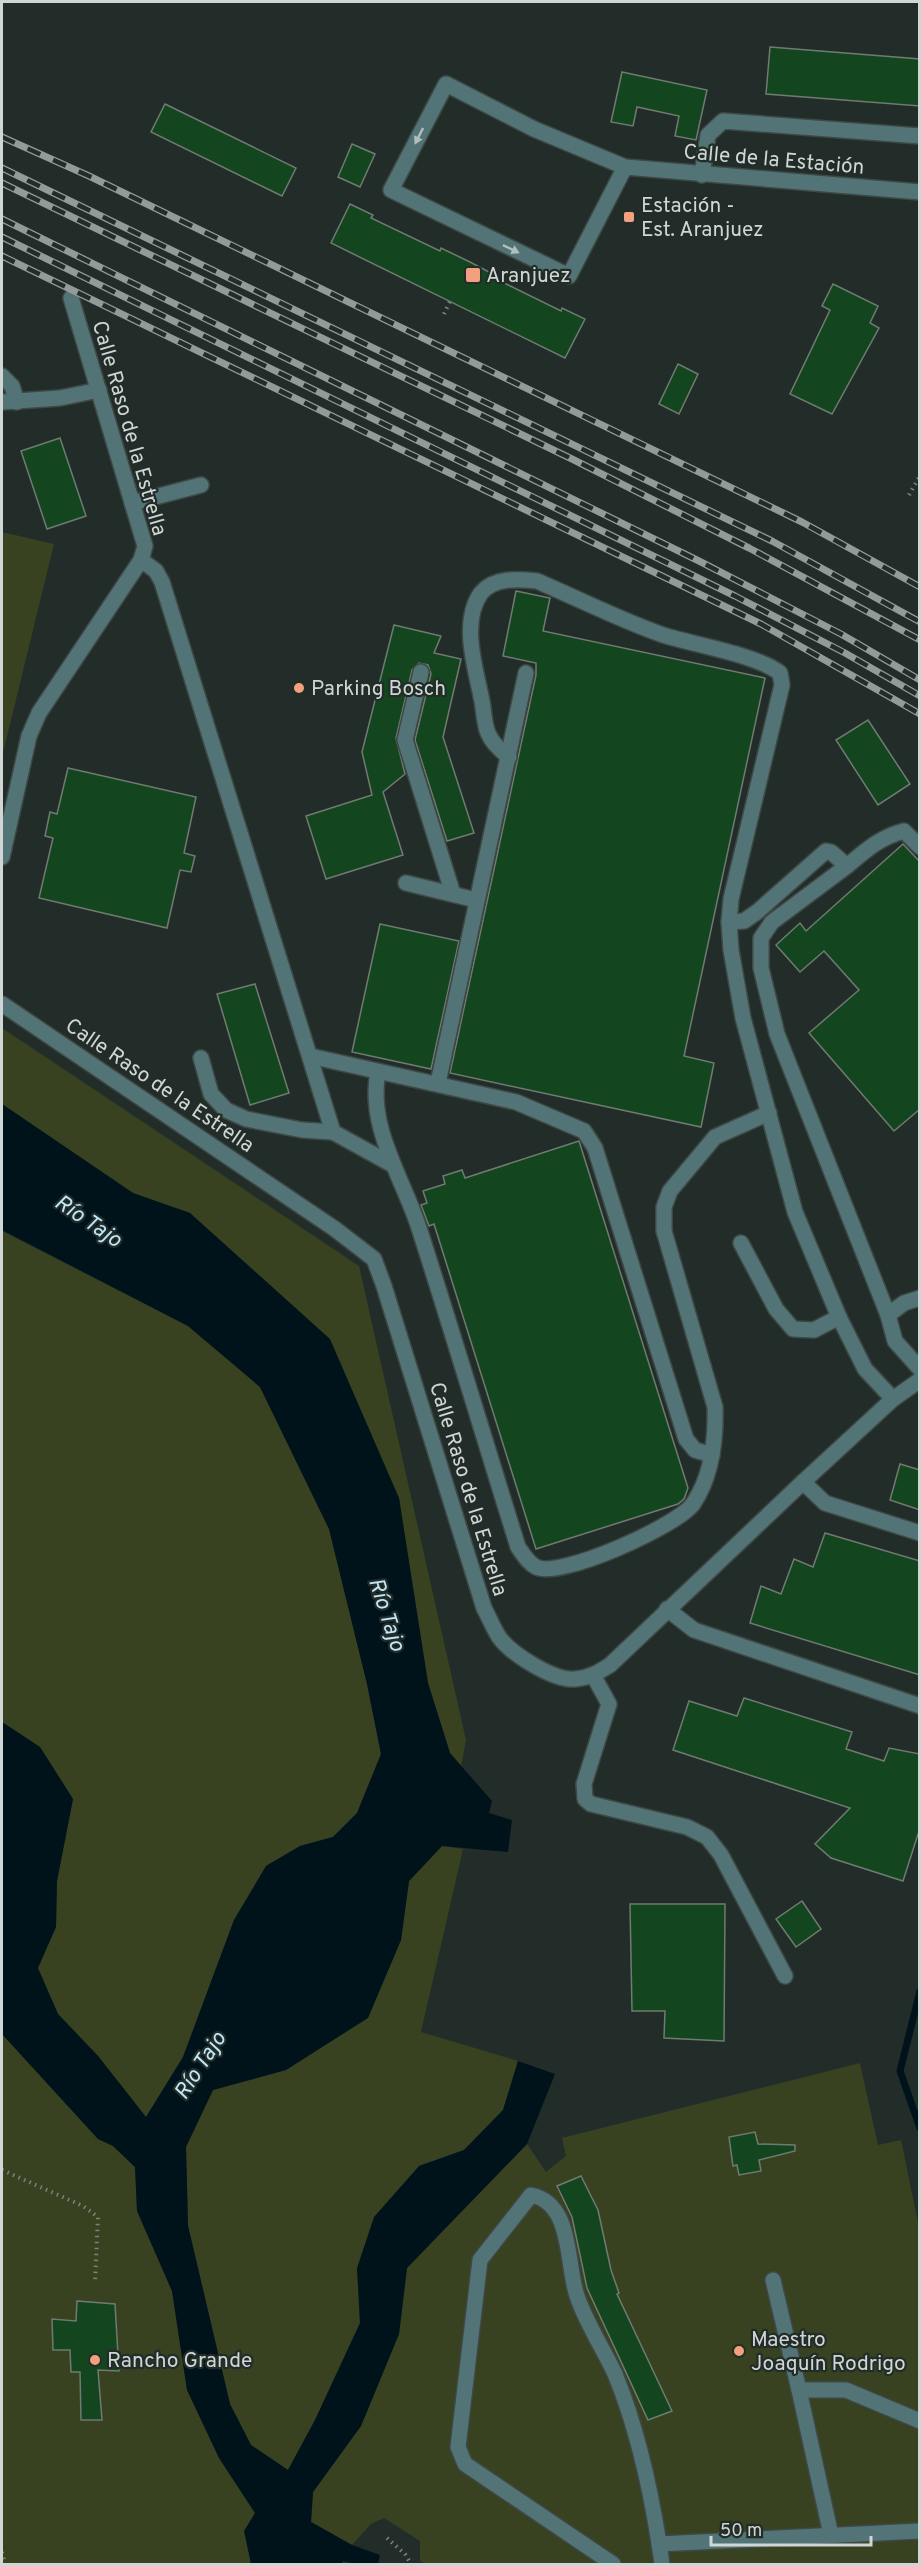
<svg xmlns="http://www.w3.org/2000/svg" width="921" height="2566" font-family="Overpass,sans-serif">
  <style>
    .green { fill: #384220 }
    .water { fill: #00131b }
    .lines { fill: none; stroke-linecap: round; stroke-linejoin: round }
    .stream { stroke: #00131b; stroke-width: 7 }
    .building { fill: #13461f; stroke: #717a72; stroke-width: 1.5 }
    .minor-casing { stroke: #3e4845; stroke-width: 18 }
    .path { stroke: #7b8381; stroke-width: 4; stroke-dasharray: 1.5 4.5; stroke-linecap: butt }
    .minor { stroke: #537476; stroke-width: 15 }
    .rail-casing { stroke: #939b98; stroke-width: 7 }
    .rail { stroke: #222d2a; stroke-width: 4.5; stroke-dasharray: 14; stroke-linecap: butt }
    .oneway { fill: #b1bebc }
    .poi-dot { fill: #f2a17e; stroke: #222d2a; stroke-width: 2 }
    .labels { text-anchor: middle; stroke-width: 4.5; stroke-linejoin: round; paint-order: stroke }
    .street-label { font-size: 21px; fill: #d0d6d4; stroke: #222d2a }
    .poi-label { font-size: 21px; fill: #d0d6d4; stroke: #222d2a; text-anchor: start }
    .water-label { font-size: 22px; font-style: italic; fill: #c1e8f8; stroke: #222d2a }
  </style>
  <rect width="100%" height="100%" fill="#222d2a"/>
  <g class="green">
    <path d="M2,532L54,544L2,757Z"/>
    <path d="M2,1028L359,1266L466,1740L461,1767L450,1753L428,1683L399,1498L190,1213L133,1193L2,1104Z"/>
    <path d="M2,1231L188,1326L260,1387L329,1529L367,1684L381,1754L357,1813L333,1837L300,1846L266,1866L234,1920L183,2057L146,2117L98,2056L58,2014L37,1968L56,1927L57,1881L73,1799L40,1747L2,1722Z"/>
    <path d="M442,1846L463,1849L421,2032L518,2061L503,2110L464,2150L419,2166L357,2268L360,2323L315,2420L288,2470L251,2445L230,2404L188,2225L186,2147L213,2090L286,2070L368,2017L401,1940L409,1881Z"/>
    <path d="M2,2034L98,2139L113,2146L135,2167L137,2211L172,2291L187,2390L219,2458L255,2513L245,2531L251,2564H2Z"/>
    <path d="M860,2063L878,2145L901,2140L919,2227V2564H425L420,2561V2541L384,2518L371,2524L352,2545L311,2522L313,2492L361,2426L399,2334L407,2268L527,2144L546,2172L566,2156L562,2138Z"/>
  </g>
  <path class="water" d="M2,1104L133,1193L190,1213L330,1339L399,1498L428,1683L450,1753L492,1801L489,1813L512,1820L508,1852L442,1846L409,1881L401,1940L368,2018L286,2070L213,2090L186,2147L188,2226L230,2404L251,2445L288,2470L315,2420L360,2323L357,2268L374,2217L419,2166L464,2150L503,2110L518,2061L555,2074L527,2144L407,2268L399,2334L361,2426L313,2492L311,2522L352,2545L380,2555L378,2564H356L343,2561L341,2564H251L244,2531L255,2513L219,2458L187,2390L172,2291L137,2211L135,2167L113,2146L98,2139L2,2034V1722L40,1747L73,1799L57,1881L56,1927L38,1968L58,2014L98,2056L146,2117L183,2057L234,1920L266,1866L300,1846L333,1837L357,1813L381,1754L367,1684L329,1529L260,1387L188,1326L2,1230Z"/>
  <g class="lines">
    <path class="stream" d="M920,1991L900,2071L920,2128"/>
  </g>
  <g class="building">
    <path d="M770,47L920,59V106L766,94Z"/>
    <path d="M622,72L707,90L696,140L675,136L679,116L637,107L633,126L611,122Z"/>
    <path d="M165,104L296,168L282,196L151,132Z"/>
    <path d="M352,144L375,154L360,187L338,177Z"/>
    <path d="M350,204L373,215L371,218L440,251L441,248L470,262L493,274L492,277L561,311L562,308L585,319L565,358L331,243Z"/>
    <path d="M833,284L878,306L870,323L879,328L832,414L790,394L830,310L822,306Z"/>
    <path d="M678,364L698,374L679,414L659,404Z"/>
    <path d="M60,438L86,516L47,529L21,451Z"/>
    <path d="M516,591L550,598L543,631L765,678L684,1056L714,1063L701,1127L450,1073L536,675V663L503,656Z"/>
    <path d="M394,625L441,636L434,653L461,659L443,737L474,833L447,841L415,740L431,674L428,665L419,663L412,670L396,738L405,774L383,792L403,855L326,879L306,816L372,795L362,752Z"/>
    <path d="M868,720L910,784L878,805L836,740Z"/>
    <path d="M68,768L196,797L184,853L195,856L191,872L180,870L167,928L39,898L53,838L45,836L50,812L57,814Z"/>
    <path d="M903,844L920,862V1109L894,1131L809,1033L859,990L824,951L800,972L776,945L800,923L806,931Z"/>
    <path d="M380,924L459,941L431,1069L352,1052Z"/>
    <path d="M255,984L289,1093L250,1105L217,994Z"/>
    <path d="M579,1141L688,1488L684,1499L678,1504L536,1549L434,1224L429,1226L421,1205L427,1203L423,1191L445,1184L443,1176L462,1170L465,1178Z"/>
    <path d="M900,1464L920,1470V1510L890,1500Z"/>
    <path d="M825,1533L920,1561V1675L750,1623L761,1586L781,1594L794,1559L813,1567Z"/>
    <path d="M744,1698L852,1732L846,1749L884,1761L889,1748L920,1754V1828L903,1881L831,1858L815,1844L850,1808L673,1750L689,1701L737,1716Z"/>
    <path d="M802,1901L821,1929L796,1947L776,1919Z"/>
    <path d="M630,1904H725L724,2041L664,2038L665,2011H632Z"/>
    <path d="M755,2132L758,2144L795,2145V2151L759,2160L761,2171L739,2175L737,2165L733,2166L729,2137Z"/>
    <path d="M581,2176L598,2210L611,2270L619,2293L617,2294L672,2411L648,2420L587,2288L572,2217L557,2186Z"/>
    <path d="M77,2301L115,2304L119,2371L98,2370L102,2420H81L80,2372H71L70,2350H53L52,2319L76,2321Z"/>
  </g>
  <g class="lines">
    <g class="minor-casing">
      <g id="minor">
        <path d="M625,167L569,276L391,190L446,84L534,129L625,167L920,192"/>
        <path d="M702,175L708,135L723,121L920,136"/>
        <path d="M2,376L12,386L17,402"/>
        <path d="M2,402L60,398L99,390"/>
        <path d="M132,503L201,485"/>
        <path d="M141,560L156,571L162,582L333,1132"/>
        <path d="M421,672L405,740L453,894"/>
        <path d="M509,757C501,751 492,743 488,733C484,724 484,711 482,701C476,670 460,622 481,593C494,577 519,579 537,581C579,599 620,620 663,635C695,645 757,655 780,673L782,685L731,899L729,922L731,950L743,1018L795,1212L839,1317L865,1369L893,1399"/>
        <path d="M2,857L29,736L39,713L141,560L145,546L71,298"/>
        <path d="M847,866C865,851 880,837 904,831L920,847"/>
        <path d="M406,883L476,900"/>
        <path d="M729,922L744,921L757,912L826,851L831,852L847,866L772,922L761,938V968L777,1034L888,1315L895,1341L920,1369"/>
        <path d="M2,1004L335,1229L374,1259L384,1286L484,1608C489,1617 493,1628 499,1637C511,1654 554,1681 575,1679C589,1678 599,1672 610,1665L803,1482L893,1399L920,1380"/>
        <path d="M310,1056L516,1102L584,1131L595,1148L686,1439L695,1450L712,1455"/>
        <path d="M201,1058L211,1094L226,1110L246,1119L302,1130L333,1132L391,1164"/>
        <path d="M378,1072C367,1127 403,1178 419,1228C453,1334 485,1441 518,1547C523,1554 528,1563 536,1567C560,1579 677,1526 693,1504C712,1476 716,1439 715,1407L664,1231V1207L670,1191L715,1137L769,1113"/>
        <path d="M438,1083L526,673"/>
        <path d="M741,1243L776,1309L793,1329L814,1330L839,1317"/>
        <path d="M888,1315L904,1303L920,1298"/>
        <path d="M803,1482L825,1503L920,1533"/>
        <path d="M667,1609L694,1630L920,1706"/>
        <path d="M593,1675L609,1704L584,1784L585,1799L591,1804L687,1827L707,1837L721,1855L785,1976"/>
        <path d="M773,2280L799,2390"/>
        <path d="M831,2535L799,2390H846L920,2421"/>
        <path d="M659,2544L920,2531"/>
        <path d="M613,2564L465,2464L458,2447L480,2260L531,2195C573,2203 566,2264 577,2296C586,2323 603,2348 615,2374C640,2435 653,2499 662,2564"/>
      </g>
    </g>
    <g class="path">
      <path d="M444,314L450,301"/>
      <path d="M909,495L920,476"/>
      <path d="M2,2170L83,2206L98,2217L95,2282"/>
      <path d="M387,2538L405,2554L411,2564"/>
      <path d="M2,2552L5,2564"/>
    </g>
    <use href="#minor" class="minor"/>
    <g class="rail-casing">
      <g id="rail">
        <path d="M2,137L89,176L802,522L920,587"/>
        <path d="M2,168L772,541L920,622"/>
        <path d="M2,183L572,459L749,548L920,640"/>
        <path d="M2,219L699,561L841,634L920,680"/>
        <path d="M2,237L735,596L845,653L920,696"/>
        <path d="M2,256L761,624L920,714"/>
      </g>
    </g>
    <use href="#rail" class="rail"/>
  </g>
  <defs><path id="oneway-solid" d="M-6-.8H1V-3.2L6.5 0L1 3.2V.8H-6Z" transform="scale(1.5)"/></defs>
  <g class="oneway">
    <use href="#oneway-solid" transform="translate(419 136) rotate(117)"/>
    <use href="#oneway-solid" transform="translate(511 249) rotate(26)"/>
  </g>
  <g class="poi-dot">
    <rect x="623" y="211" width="12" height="12" rx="3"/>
    <rect x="465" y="267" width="16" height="16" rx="3"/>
    <circle cx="299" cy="688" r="6"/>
    <circle cx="739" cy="2351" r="6"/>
    <circle cx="95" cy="2360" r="6"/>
  </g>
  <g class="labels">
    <g class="street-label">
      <text transform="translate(774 159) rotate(5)" y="7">Calle de la Estación</text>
      <text transform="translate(130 428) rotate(74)" y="7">Calle Raso de la Estrella</text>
      <text transform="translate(160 1085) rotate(34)" y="7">Calle Raso de la Estrella</text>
      <text transform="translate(469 1489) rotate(73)" y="7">Calle Raso de la Estrella</text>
    </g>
    <g class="poi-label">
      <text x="641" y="212">Estación -<tspan x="641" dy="24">Est. Aranjuez</tspan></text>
      <text x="486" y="282">Aranjuez</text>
      <text x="311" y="695">Parking Bosch</text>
      <text x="751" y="2346">Maestro<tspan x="751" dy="24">Joaquín Rodrigo</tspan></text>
      <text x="107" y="2367">Rancho Grande</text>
    </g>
    <g class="water-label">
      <text transform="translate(89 1220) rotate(34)" y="8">Río Tajo</text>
      <text transform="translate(388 1614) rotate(72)" y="8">Río Tajo</text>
      <text transform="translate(199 2065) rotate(-57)" y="8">Río Tajo</text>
    </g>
  </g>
  <rect width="921" height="2566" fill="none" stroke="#d0d6d4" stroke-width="6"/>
  <path d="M711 2536v9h160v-9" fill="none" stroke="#d0d6d4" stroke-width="3"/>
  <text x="720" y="2536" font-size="18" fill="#d0d6d4" stroke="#222d2a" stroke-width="4.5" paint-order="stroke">50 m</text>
</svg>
